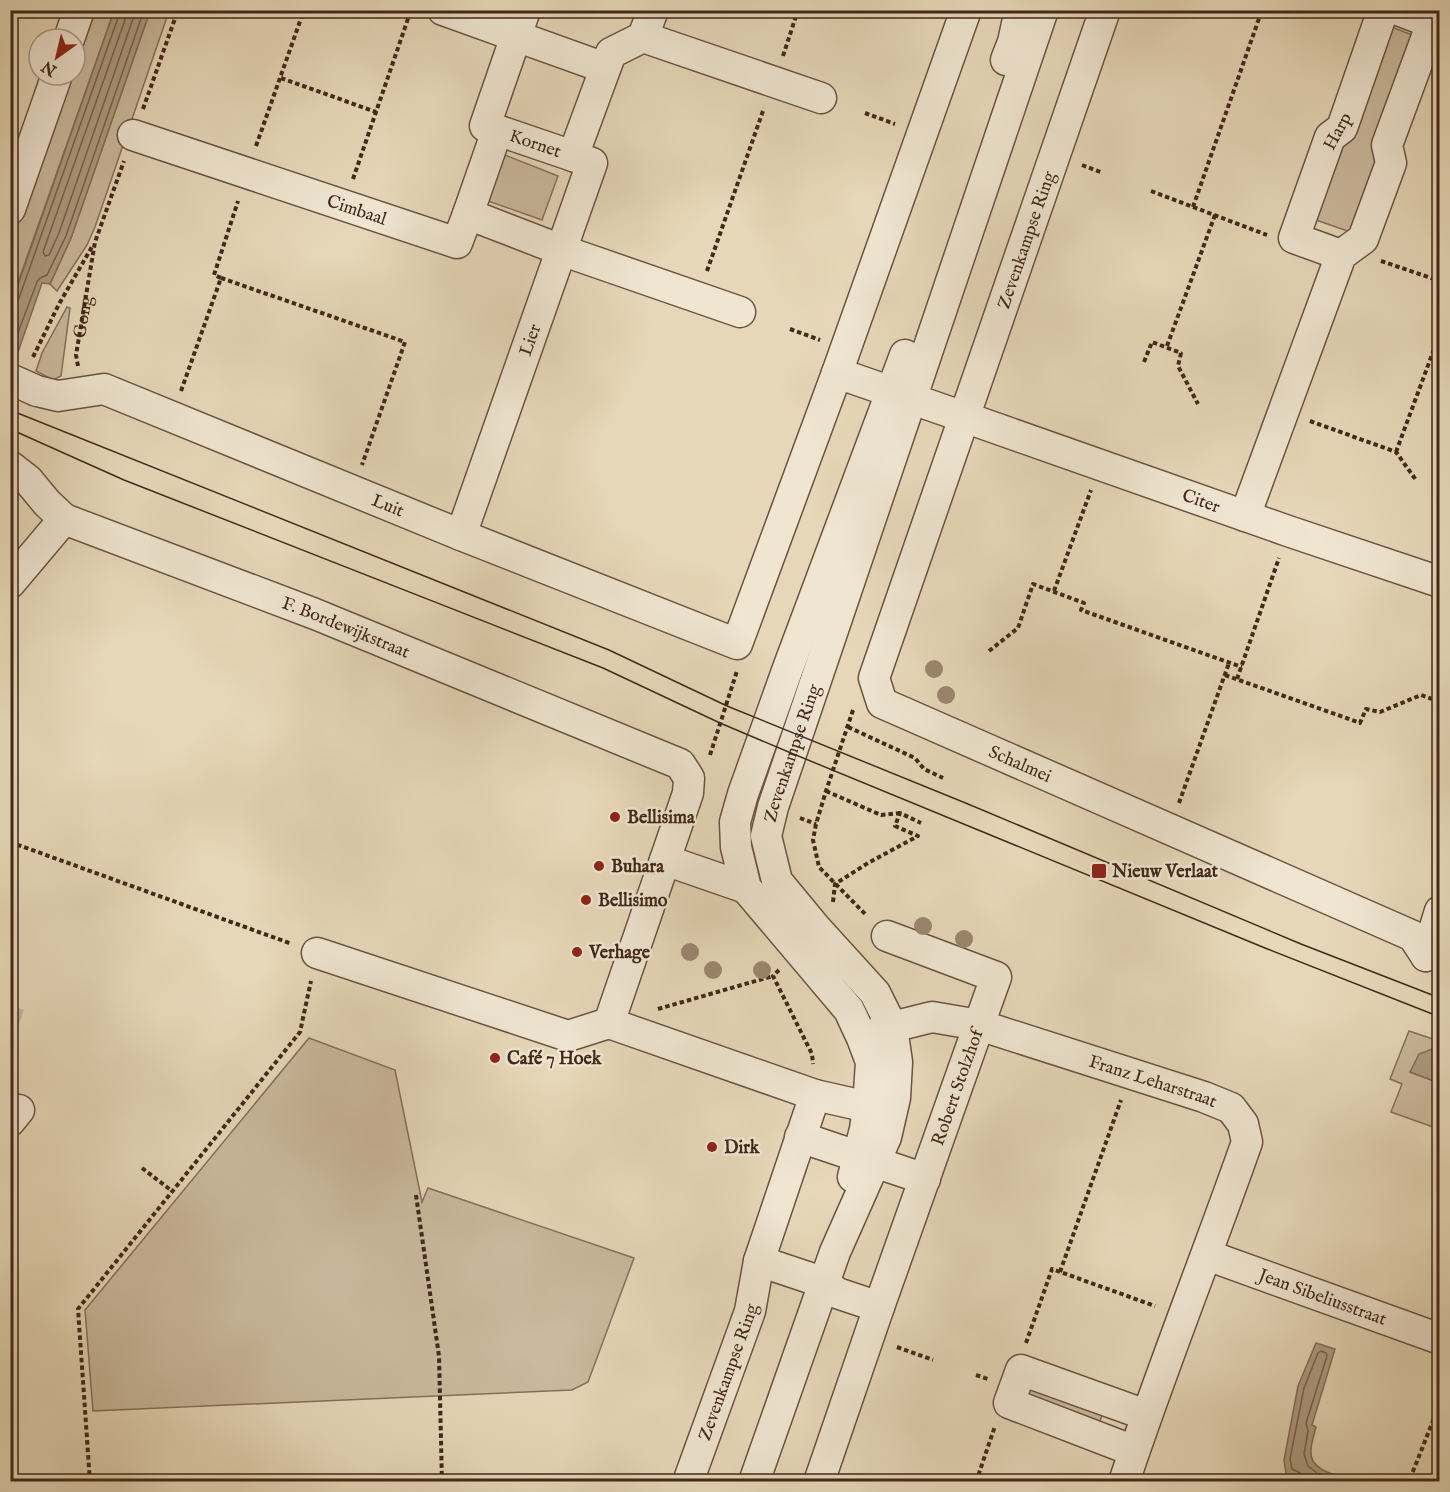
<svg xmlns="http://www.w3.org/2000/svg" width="1450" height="1492" font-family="'IM FELL English',serif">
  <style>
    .green { fill: #cab99d; stroke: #86705c; stroke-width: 1.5 }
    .water { fill: #ae9c82; stroke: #836e58; stroke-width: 1.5 }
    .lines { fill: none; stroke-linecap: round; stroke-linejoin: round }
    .shore { stroke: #78624e; stroke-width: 1.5 }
    .minor-tunnel { stroke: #c5b498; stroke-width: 30; stroke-dasharray: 30 15; stroke-linecap: butt }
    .minor-casing { stroke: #6b5442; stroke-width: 33 }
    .path { stroke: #42281a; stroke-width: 4; stroke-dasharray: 4.5 3; stroke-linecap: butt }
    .minor { stroke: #efe5d1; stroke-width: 30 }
    .tram { stroke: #42281a; stroke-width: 1.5 }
    .minor-bridge-casing { stroke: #6b5442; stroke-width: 33; stroke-linecap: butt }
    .minor-bridge { stroke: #efe5d1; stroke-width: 30 }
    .tree { fill: #9b876f }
    .poi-dot { fill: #8f2418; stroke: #efe5d1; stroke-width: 2 }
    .labels { text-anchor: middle; stroke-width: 5; stroke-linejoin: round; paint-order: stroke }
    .street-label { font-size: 18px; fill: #42281a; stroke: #efe5d1 }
    .poi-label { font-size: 18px; font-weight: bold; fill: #42281a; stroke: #efe5d1; text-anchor: start }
  </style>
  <rect width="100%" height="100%" fill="#e6d7b8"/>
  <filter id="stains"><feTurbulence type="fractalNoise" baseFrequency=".00333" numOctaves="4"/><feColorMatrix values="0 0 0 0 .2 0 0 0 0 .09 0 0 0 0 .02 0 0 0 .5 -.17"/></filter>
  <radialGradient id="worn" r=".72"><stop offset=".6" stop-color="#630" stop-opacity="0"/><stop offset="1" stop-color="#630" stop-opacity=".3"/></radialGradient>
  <g class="green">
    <path d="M91,11H114L10,305L11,241L69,75H75V57Z"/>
    <path d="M150,11H169L95,227L87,245L57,291L50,284L71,238Z"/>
    <path d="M1389,26L1420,38L1356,234L1316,220L1337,146Z"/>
    <path d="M505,155L558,176L542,220L488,201Z"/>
    <path d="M67,307L70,308L61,376L53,380L36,371L42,353Z"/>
    <path d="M1409,1031L1439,1041V1051L1432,1049L1410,1072L1439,1083V1111L1433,1127L1391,1112L1402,1084L1390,1079Z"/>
    <path d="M309,1038L395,1070L422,1202L428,1188L634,1258L588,1382L572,1390L93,1411L85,1310Z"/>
    <path d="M1024,1378L1105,1407L1096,1432L1015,1402Z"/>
  </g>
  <g class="water">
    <path d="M114,11H150L71,238L50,284L42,283L11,372V305Z"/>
    <path d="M1432,1049L1439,1051V1083L1410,1072L1419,1054Z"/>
    <path d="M1316,1343L1335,1349L1312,1425L1316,1427C1314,1435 1311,1443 1311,1451C1309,1472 1341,1476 1356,1481H1305L1286,1474L1284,1460L1298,1386Z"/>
  </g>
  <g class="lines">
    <g class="shore">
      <path d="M126,10V17L43,252L45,256L49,255L59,233L136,10"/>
      <path d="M10,303L16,302L19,298L119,15V10"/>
      <path d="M10,354L37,282L40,278L47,275L66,236L144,10"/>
      <path d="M1304,1482L1302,1474L1292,1469L1290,1459L1304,1388L1318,1353L1321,1351L1326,1353L1327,1356L1306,1423L1308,1431L1304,1454L1308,1466L1318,1474L1338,1482"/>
    </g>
    <path class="minor-tunnel" d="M10,1021L19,1024"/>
    <g class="minor-casing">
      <g id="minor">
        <path d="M443,10L605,68"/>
        <path id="s2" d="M525,10L485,126L573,156L611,53L643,37"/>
        <path id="s3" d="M1105,10L874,678L882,703L1413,936L1426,956"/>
        <path d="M643,37L821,98"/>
        <path d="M643,37L653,10"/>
        <path d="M69,39L79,10"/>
        <path d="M1006,60L1013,42L1020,10"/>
        <path id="s4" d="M133,135L457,243L468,214L561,250L740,312"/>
        <path d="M10,209L57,75"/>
        <path d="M468,214L497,131"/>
        <path d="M1341,255L1294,238L1330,137L1342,128L1383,10"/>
        <path id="s5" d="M837,373L964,417L1288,531L1440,582"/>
        <path id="s6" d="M37,391L58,396L104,389L461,535L737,644L837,373L966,10"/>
        <path id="s7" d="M10,466L28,480L47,503L64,519L315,614L680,764L689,778L688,793L609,1023L815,1095L868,1107L886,1113"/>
        <path d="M1245,516L1341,255L1363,239L1391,163L1387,145L1432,23L1398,10"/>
        <path id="s8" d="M461,535L592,163L573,156"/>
        <path d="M10,583L64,519"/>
        <path d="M665,860L746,888"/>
        <path d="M317,953L568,1036L609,1023"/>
        <path d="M1426,956L1440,911"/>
        <path id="s9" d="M874,1034L892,1027L932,1017L979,1025L1204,1097L1231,1108L1243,1124L1247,1142C1207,1256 1162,1368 1124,1482"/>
        <path d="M10,1121L19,1110"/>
        <path d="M800,1137L925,1179"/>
        <path d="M853,1177L865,1129L868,1107L871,1062L862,1038L849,1010L746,888L736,847L735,822L743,794L788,668L905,355"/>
        <path id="s10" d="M1207,1255L1440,1339"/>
        <path d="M759,1261L825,1283L837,1293L879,1307"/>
        <path d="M1134,1451L1009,1403L1021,1370L1146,1415"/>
        <path id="s11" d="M688,1482L750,1311L759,1261L815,1095"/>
        <path id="s12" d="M754,1482L835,1252L886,1137L895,1098L897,1062L892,1027L875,993L815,927L777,881L766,836L773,807L1043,10"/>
        <path id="s13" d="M819,1482L879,1307L996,977L887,936"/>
      </g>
    </g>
    <g class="path">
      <path d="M783,56L798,10"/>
      <path d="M281,78L376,112"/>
      <path d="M143,109L178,10"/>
      <path d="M865,113L895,124"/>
      <path d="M256,146L304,10"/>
      <path d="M1082,165L1103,173"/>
      <path d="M353,179L411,10"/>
      <path d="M1151,191L1267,235"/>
      <path d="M1193,207L1262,10"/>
      <path d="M1381,261L1440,281"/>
      <path d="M707,271L764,108"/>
      <path d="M221,278L405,342L362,465"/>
      <path d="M790,329L820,340"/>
      <path d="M1167,346L1215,215"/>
      <path d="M33,357L59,304L93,245"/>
      <path d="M1144,362L1152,342L1181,353L1178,366L1198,404"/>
      <path id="s1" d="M78,366L76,355L95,242L124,161"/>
      <path d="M181,391L221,278L214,275L238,201"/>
      <path d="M1310,421L1396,452L1416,480"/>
      <path d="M1396,452L1440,333"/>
      <path d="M1054,591L1091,490"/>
      <path d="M989,651L1018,628L1033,584L1084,603L1081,610L1242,667"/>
      <path d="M1225,675L1360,723L1366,709L1380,712L1421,695L1440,702"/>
      <path d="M1237,679L1279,558"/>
      <path d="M853,710L826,791L816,824L813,840L819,867L867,916"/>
      <path d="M848,727L915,758L924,769L943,778"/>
      <path d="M710,755L737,671"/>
      <path d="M826,791L881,815L900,813"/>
      <path d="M1179,803L1229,663"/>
      <path d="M800,818L816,824"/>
      <path d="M10,842L292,944"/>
      <path d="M833,902L835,884L868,863L918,836L895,826L900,813L921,823"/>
      <path d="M779,970L773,976L812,1054L813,1064"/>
      <path d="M658,1009L773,976"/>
      <path d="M142,1168L172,1191"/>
      <path d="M416,1195L439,1356L442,1482"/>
      <path d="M1060,1272L1121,1100"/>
      <path d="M1026,1343L1052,1269L1155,1306"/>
      <path d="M897,1347L933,1360"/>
      <path d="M976,1375L988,1379"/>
      <path d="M1410,1479L1440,1403"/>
      <path d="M90,1482L78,1309L300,1032L311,981"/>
      <path d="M976,1482L995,1426"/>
    </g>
    <use href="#minor" class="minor"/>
    <g class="tram">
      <path d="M10,410L609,650L727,706L968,804L1301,944L1440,998"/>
      <path d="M10,429L124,480L603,668L720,723L791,753L1265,948L1440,1017"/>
    </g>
    <g class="minor-bridge-casing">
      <path id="minor-bridge" d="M10,379L37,391"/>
    </g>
    <use href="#minor-bridge" class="minor-bridge"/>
  </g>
  <g class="tree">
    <circle cx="934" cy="669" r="9"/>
    <circle cx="946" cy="695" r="9"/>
    <circle cx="923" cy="926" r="9"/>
    <circle cx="964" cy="939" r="9"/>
    <circle cx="690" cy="952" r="9"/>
    <circle cx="713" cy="970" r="9"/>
    <circle cx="762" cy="970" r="9"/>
  </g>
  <g class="poi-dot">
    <circle cx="615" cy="817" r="6"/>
    <circle cx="599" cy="866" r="6"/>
    <rect x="1091" y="863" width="16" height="16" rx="3"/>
    <circle cx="586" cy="900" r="6"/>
    <circle cx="577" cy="952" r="6"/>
    <circle cx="495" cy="1058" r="6"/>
    <circle cx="712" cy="1147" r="6"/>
  </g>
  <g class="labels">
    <g class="street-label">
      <text transform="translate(1337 131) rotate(-62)" y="6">Harp</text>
      <text dy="6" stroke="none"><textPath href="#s2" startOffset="176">Kornet</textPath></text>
      <text dy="6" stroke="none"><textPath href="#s4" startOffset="236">Cimbaal</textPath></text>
      <text transform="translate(1026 240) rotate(-71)" y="6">Zevenkampse Ring</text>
      <text dy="6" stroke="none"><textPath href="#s1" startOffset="50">Gong</textPath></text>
      <text dy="6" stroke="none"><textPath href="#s8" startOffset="207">Lier</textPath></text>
      <text dy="6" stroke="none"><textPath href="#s5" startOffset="386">Citer</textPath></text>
      <text dy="6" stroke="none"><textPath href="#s6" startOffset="375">Luit</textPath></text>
      <text dy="6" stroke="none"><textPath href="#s7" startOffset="378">F. Bordewijkstraat</textPath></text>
      <text dy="6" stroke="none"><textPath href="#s12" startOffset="801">Zevenkampse Ring</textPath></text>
      <text dy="6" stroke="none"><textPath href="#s3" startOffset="884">Schalmei</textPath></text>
      <text dy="6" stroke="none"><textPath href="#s9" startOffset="291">Franz Leharstraat</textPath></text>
      <text dy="6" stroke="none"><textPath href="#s13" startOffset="418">Robert Stolzhof</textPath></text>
      <text dy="6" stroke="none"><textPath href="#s10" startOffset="123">Jean Sibeliusstraat</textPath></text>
      <text dy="6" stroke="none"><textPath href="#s11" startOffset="117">Zevenkampse Ring</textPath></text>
    </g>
    <g class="poi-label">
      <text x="627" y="823">Bellisima</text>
      <text x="611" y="872">Buhara</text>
      <text x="1112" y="877">Nieuw Verlaat</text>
      <text x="598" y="906">Bellisimo</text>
      <text x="589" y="958">Verhage</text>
      <text x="507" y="1064">Café 7 Hoek</text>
      <text x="724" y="1153">Dirk</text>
    </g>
  </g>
  <rect width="1450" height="1492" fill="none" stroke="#e6d7b8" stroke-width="36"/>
  <rect x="12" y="12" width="1426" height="1468" fill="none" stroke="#42281a" stroke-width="3"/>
  <rect x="18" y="18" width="1414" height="1456" fill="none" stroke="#42281a" stroke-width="1.5"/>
  <g transform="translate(57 57) rotate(214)"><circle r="28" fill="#efe5d1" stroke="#aa9988" stroke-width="1.5"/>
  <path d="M0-4.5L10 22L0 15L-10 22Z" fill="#8f2418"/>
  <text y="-9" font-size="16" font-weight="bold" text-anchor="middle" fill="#42281a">N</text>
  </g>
  <rect width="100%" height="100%" filter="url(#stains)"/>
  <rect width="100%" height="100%" fill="url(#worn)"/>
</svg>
